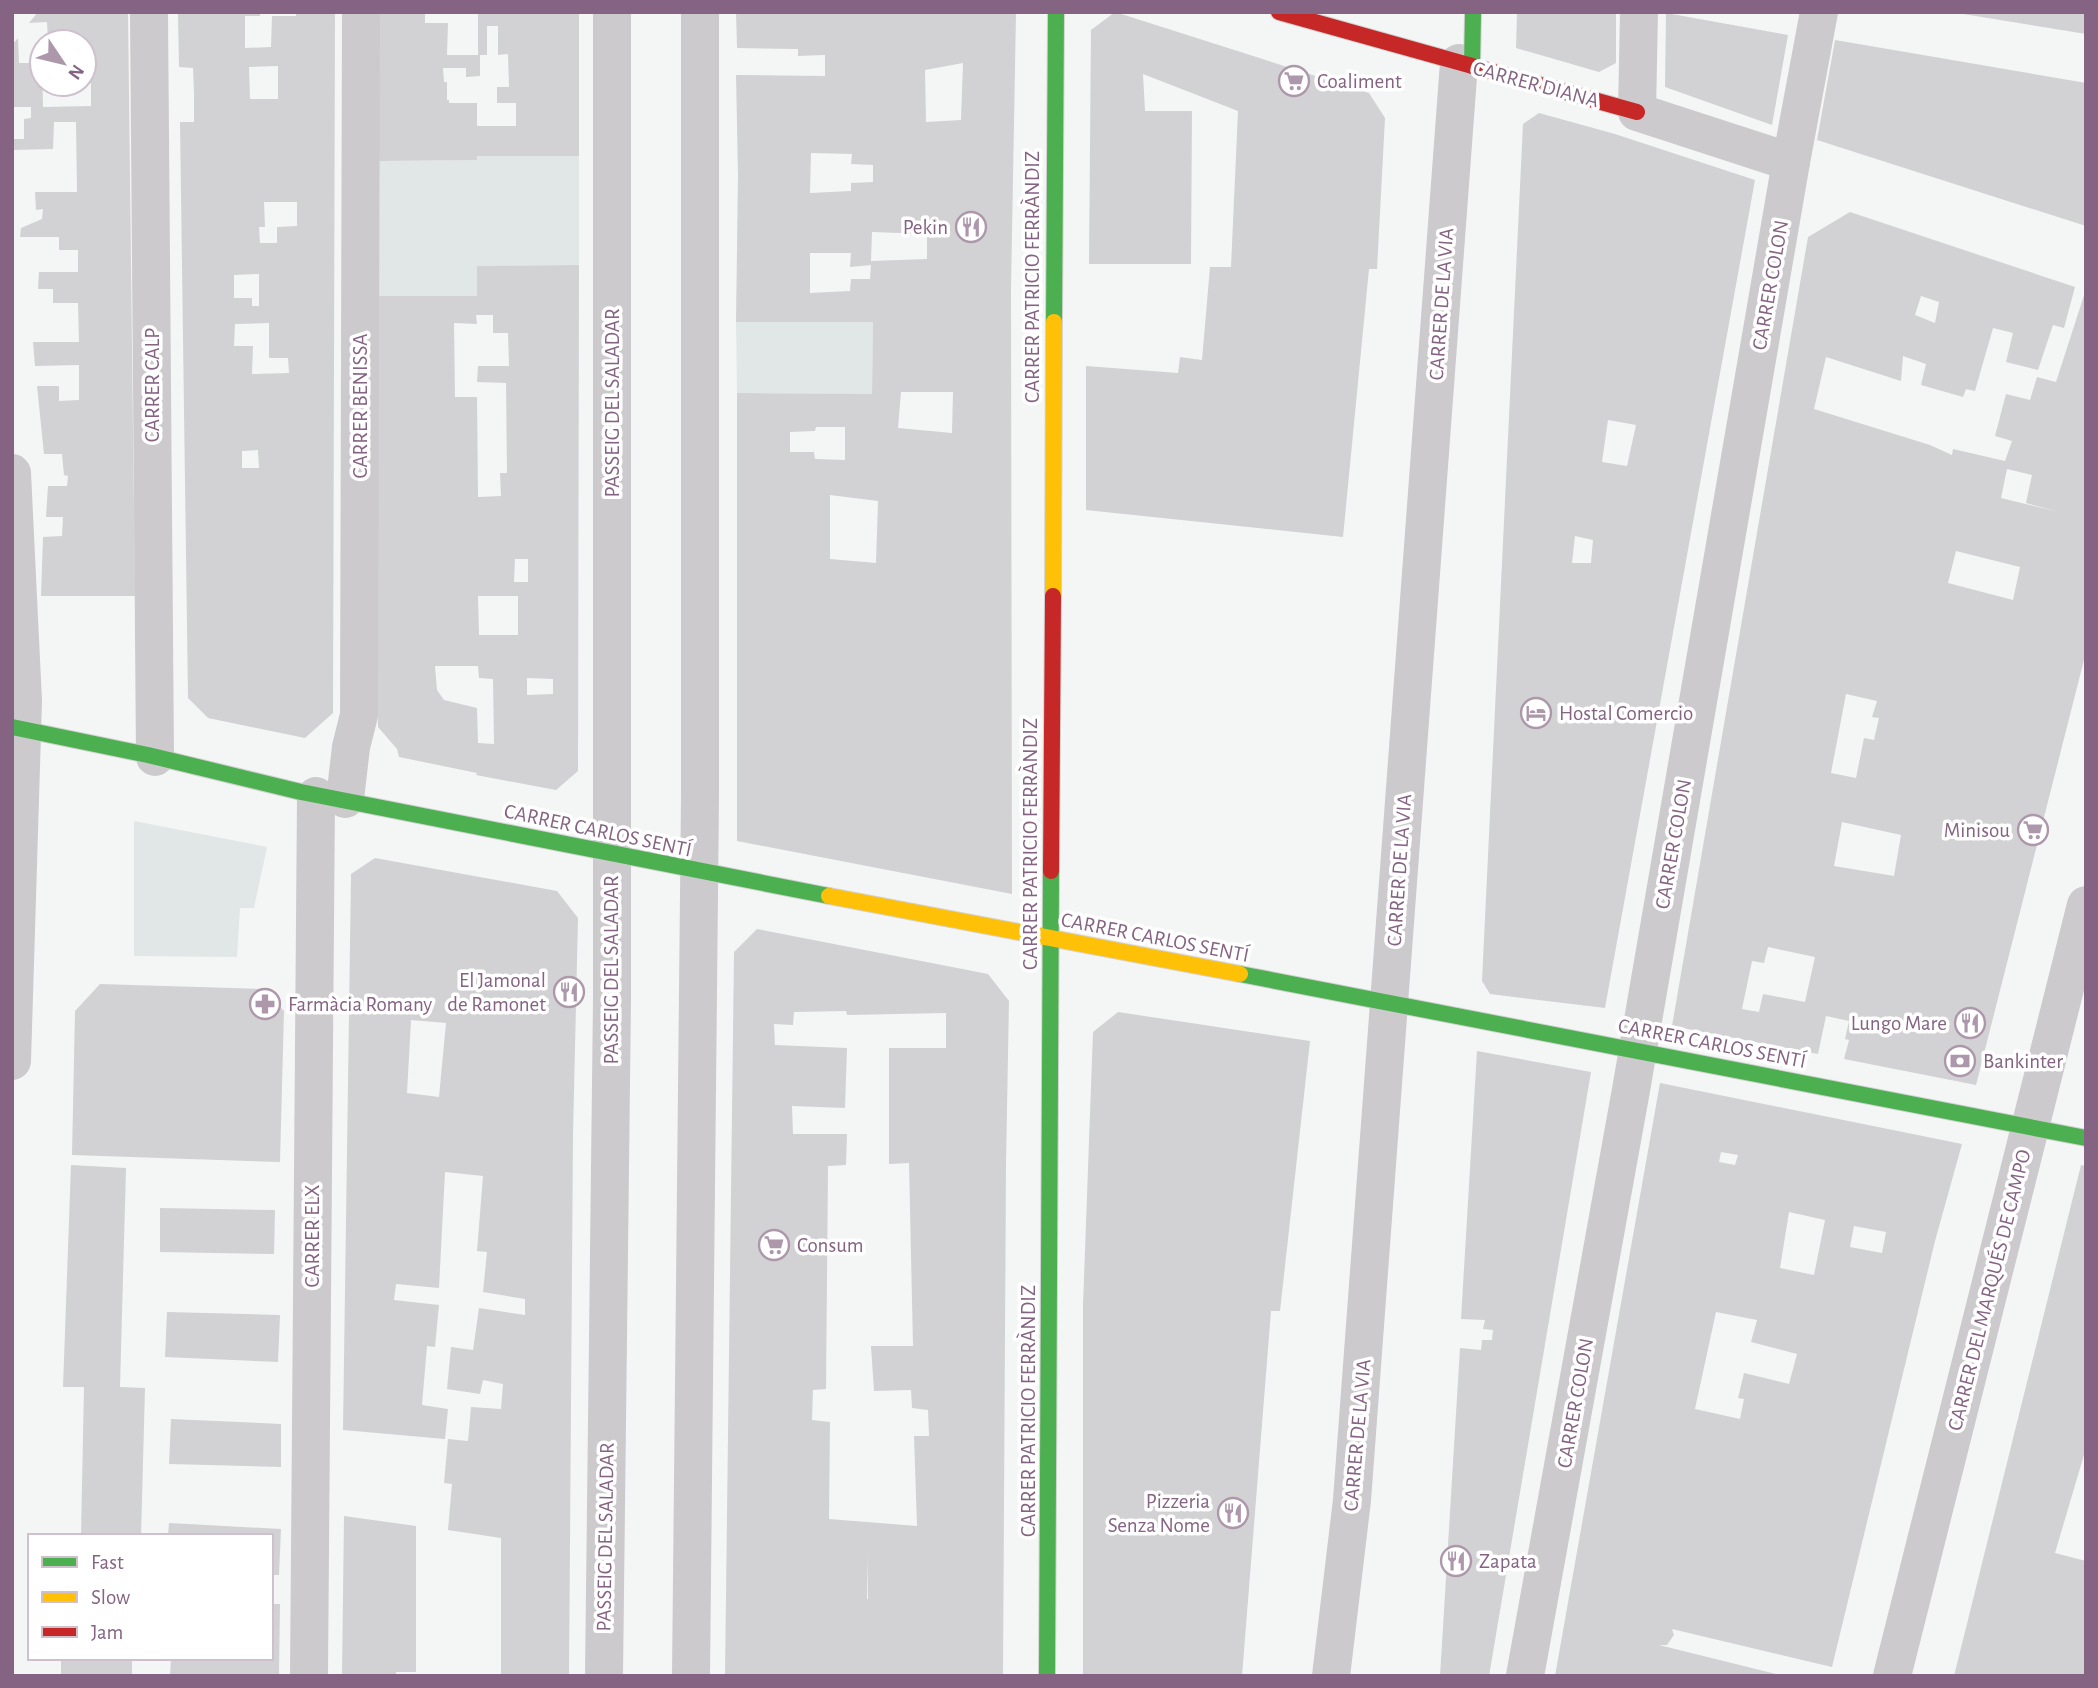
<svg xmlns="http://www.w3.org/2000/svg" width="2098" height="1688" font-family="'Alegreya Sans',sans-serif">
  <style>
    .green { fill: #e1e6e7 }
    .building { fill: #d2d1d3; fill-rule: evenodd }
    .lines { fill: none; stroke-linecap: round; stroke-linejoin: round }
    .fast-casing { stroke: #d3d2d3; stroke-width: 18 }
    .slow-casing { stroke: #d3d2d3; stroke-width: 18 }
    .jam-casing { stroke: #d3d2d3; stroke-width: 18 }
    .street { stroke: #cccacc; stroke-width: 38 }
    .fast { stroke: #4caf50; stroke-width: 16 }
    .slow { stroke: #ffc107; stroke-width: 16 }
    .jam { stroke: #c62828; stroke-width: 16 }
    .labels { text-anchor: middle; stroke-width: 7; stroke-linejoin: round; paint-order: stroke }
    .poi-label { font-size: 21px; fill: #856483; stroke: #fff; text-anchor: start }
    .street-label { font-size: 21px; fill: #856483; stroke: #fff }
  </style>
  <rect width="100%" height="100%" fill="#f4f6f5"/>
  <g class="green">
    <path d="M477,156H579V265L478,266L477,296H378L379,161L476,160Z"/>
    <path d="M736,322H873L872,394L737,393Z"/>
    <path d="M134,821L267,847L254,908H240L237,957L134,956Z"/>
  </g>
  <g class="building">
    <path d="M38,12H128L135,596H41L43,537L62,536L63,517H46L48,486H67L68,476L64,475L62,454H44L37,386H59V401L79,400V365L35,366L33,342H79L78,303H53V289H38L39,272H78V250H59V237H20L21,228L42,219L43,209L36,210L35,192H77L76,122H54L53,149L12,150V139H24V119L31,118V107H12V45L18,38L19,63H42L43,107L91,106V83H84V42H48L47,22L29,23Z"/>
    <path d="M178,12H260V16H245V48L271,47L272,16H296V12H335L333,713L305,738L208,718L188,698L180,122H194V93L193,68L179,67ZM278,66V99H250L249,67ZM264,202H297V226L277,227V243H260L259,227H265ZM259,274V306H252V298H234V275ZM269,323V358H288L289,373L252,374L253,346H234L235,324ZM258,450L259,468H242V451Z"/>
    <path d="M379,12H425V23H448L447,55H478V12H579V156H477V160L379,161ZM487,26H498V55L508,54L509,87H497V103H516V126H477V103H449V100H447V82H444L443,68H466V77L480,76V55H487Z"/>
    <path d="M736,12H1016L1011,289L1012,894L737,841V393L872,394L873,322H736L738,175L736,75L825,76V55L798,56V49L737,48ZM963,63L961,120L926,122L925,70ZM811,153L852,154L851,164L873,165V182L851,183V191L810,193ZM872,232L927,234V259L871,261ZM810,253H851L850,267L871,265L870,279H851L850,291L810,293ZM901,392H953L952,433L898,428ZM816,427H845V460L815,459L814,452H790V432L815,431ZM830,495L878,501L876,563L830,559Z"/>
    <path d="M1115,12L1369,93L1385,118L1377,269H1369L1343,537L1086,510V366L1178,373L1180,357L1202,360L1210,267H1231L1238,111L1143,74L1145,111H1192L1191,264H1089L1091,30Z"/>
    <path d="M1517,12H1616V63L1599,72L1516,48Z"/>
    <path d="M1963,12H2086V34L1963,14Z"/>
    <path d="M1666,13L1788,35L1772,125L1665,87Z"/>
    <path d="M1835,40L2086,83V226L1817,140Z"/>
    <path d="M70,84H83V89L70,90Z"/>
    <path d="M1539,113L1615,134L1755,180L1605,1008L1490,994L1482,981L1523,124ZM1608,420L1636,425L1627,466L1602,462ZM1575,536L1593,540L1591,563H1572Z"/>
    <path d="M1850,212L2075,287L2064,328L2053,325L2038,370L2006,362L2013,333L1993,328L1975,391L1966,389L1963,397L1921,385L1926,364L1903,356L1901,381L1826,357L1814,409L1930,445L1952,455L1953,449L2005,461L2012,441L1995,436L2006,394L2030,400L2037,377L2056,382L2086,289V652L1976,1085L1844,1059L1849,1040L1845,1039L1849,1021L1826,1016L1818,1054L1672,1026L1808,237ZM1921,296L1939,302L1935,323L1915,315ZM2007,469L2032,475L2026,503L2059,512L2001,498ZM1956,551L2020,567L2013,600L1948,583ZM1846,694L1877,701L1872,717L1879,718L1874,740L1864,738L1856,778L1831,773ZM1842,822L1901,835L1894,876L1834,866ZM1768,947L1815,957L1805,1002L1763,994L1759,1012L1742,1009L1752,961L1764,963Z"/>
    <path d="M579,265L578,771L556,790L476,775L477,773L399,757L397,749L378,727V296H477V266ZM476,315H493V333H508L509,366H478L477,382L506,383L507,473H500L501,496L478,497L477,397H455L454,323L477,324ZM515,559H528V582H514ZM478,596H518V635H479ZM435,666H478L479,678L493,679L494,744L478,743L477,708L444,700L437,690ZM527,678L553,679V694L527,695Z"/>
    <path d="M375,858L557,891L578,918L573,1135L569,1676H501V1538L448,1530L452,1484L444,1483L448,1439L468,1441L471,1407L501,1409L503,1384L483,1380L480,1394L447,1389L451,1347L473,1350L479,1308L525,1315V1299L483,1292L487,1252L477,1251L483,1176L445,1172L439,1288L396,1284L394,1300L439,1305L435,1347L427,1346L422,1405L448,1409L445,1439L343,1430L351,874ZM411,1020L446,1023L439,1097L407,1093Z"/>
    <path d="M757,929L988,974L1009,1001L1006,1163L1003,1676H725L734,952ZM846,1011L847,1015L946,1013V1048H889V1164L909,1163L913,1346H871L874,1391L911,1390L912,1408L928,1410L929,1436H914L917,1526L829,1519L830,1422L812,1420L813,1390L826,1389L828,1166L846,1165L847,1134H793L792,1106L845,1108L847,1048L775,1045L774,1024L793,1025L794,1012ZM867,1555L868,1599H867Z"/>
    <path d="M100,984L263,989L284,1011L280,1162L72,1155L75,1011Z"/>
    <path d="M1118,1012L1310,1041L1280,1311H1271L1242,1676H1083V1305L1093,1032Z"/>
    <path d="M1477,1051L1591,1072L1489,1676H1440L1460,1348L1481,1350L1482,1340H1492L1493,1330L1483,1329L1485,1320L1461,1319Z"/>
    <path d="M1660,1083L1962,1144L1935,1241L1832,1667L1672,1629L1674,1635L1667,1645H1659L1784,1676H1555ZM1721,1152L1738,1155L1735,1165L1719,1162ZM1789,1212L1825,1220L1814,1275L1780,1268ZM1854,1226L1886,1232L1882,1253L1850,1247ZM1716,1312L1757,1320L1751,1342L1797,1354L1789,1384L1744,1373L1738,1398L1744,1399L1740,1419L1695,1409Z"/>
    <path d="M71,1165L126,1168L120,1387L145,1388L141,1536H81L84,1387H63Z"/>
    <path d="M2081,1165L2086,1166V1448L2055,1553L2086,1561V1676H1954Z"/>
    <path d="M160,1208L275,1210L274,1254L160,1252Z"/>
    <path d="M167,1312L280,1315L278,1362L165,1357Z"/>
    <path d="M171,1419L281,1424V1467L169,1464Z"/>
    <path d="M344,1516L416,1526V1672H396V1676H342Z"/>
    <path d="M169,1523L281,1529L279,1575H271V1536H168Z"/>
    <path d="M271,1604H280L279,1676H170L171,1658H271Z"/>
    <rect x="61" y="1658" width="71" height="18"/>
  </g>
  <g class="lines">
    <g class="fast-casing">
      <g id="fast">
        <path d="M1472,66L1473,12"/>
        <path d="M1054,322L1056,12"/>
        <path d="M12,727L148,755L301,792L829,896"/>
        <path d="M1240,974L2086,1138"/>
        <path d="M1047,1676L1051,871"/>
      </g>
    </g>
    <g class="slow-casing">
      <g id="slow">
        <path d="M1053,596L1054,322"/>
        <path d="M829,896L1240,974"/>
      </g>
    </g>
    <g class="jam-casing">
      <g id="jam">
        <path d="M1279,12L1637,112"/>
        <path d="M1051,871L1053,596"/>
      </g>
    </g>
    <g class="street">
      <path d="M149,12L155,757"/>
      <path d="M1639,12L1637,112L1791,162"/>
      <path d="M12,473L23,701L12,1061"/>
      <path d="M345,799L351,747L359,715L361,12"/>
      <path d="M309,1676L316,796"/>
      <path d="M604,1676L612,999V12"/>
      <path d="M691,1676L700,796V12"/>
      <path d="M1331,1676L1352,1500L1459,63"/>
      <path d="M1525,1676L1631,1090L1791,162L1819,12"/>
      <path d="M1892,1676L2086,905"/>
    </g>
    <use href="#fast" class="fast"/>
    <use href="#slow" class="slow"/>
    <use href="#jam" class="jam"/>
  </g>
  <defs>
    <g id="supermarket-ring" transform="scale(1.575)"><circle r="9.5" fill="#fff" stroke="#ac97ab" stroke-width="1.5"/><path d="M-6-5.5h2.5l.6 2H6L4.5 2H-2.5L-4.4-4H-6ZM-1.5 3.2a1.3 1.3 0 1 0 .1 0ZM3 3.2a1.3 1.3 0 1 0 .1 0Z" fill="#ac97ab"/></g>
    <g id="restaurant-ring" transform="scale(1.575)"><circle r="9.5" fill="#fff" stroke="#ac97ab" stroke-width="1.5"/><path d="M-5-6h1v4h1v-4h1v4h1v-4h1v5L-1.5 .5V6h-2V.5L-5-1ZM5-6V6H3V1.5H1.5Q1.5-4 5-6Z" fill="#ac97ab"/></g>
    <g id="hotel-ring" transform="scale(1.575)"><circle r="9.5" fill="#fff" stroke="#ac97ab" stroke-width="1.5"/><path d="M-6-4.5h1.5V1H6V5H4.5V3h-9V5H-6ZM-4 0a1.8 1.8 0 1 1 3.6 0ZM.5 0V-2.5h3Q6-2.5 6 0Z" fill="#ac97ab"/></g>
    <g id="pharmacy-ring" transform="scale(1.575)"><circle r="9.5" fill="#fff" stroke="#ac97ab" stroke-width="1.5"/><path d="M-2-6h4v4h4v4h-4v4h-4v-4h-4v-4h4Z" fill="#ac97ab"/></g>
    <g id="bank-ring" transform="scale(1.575)"><circle r="9.5" fill="#fff" stroke="#ac97ab" stroke-width="1.5"/><path d="M-6-4H6V4H-6ZM0-2.3a2.3 2.3 0 1 0 0 4.6a2.3 2.3 0 1 0 0-4.6Z" fill="#ac97ab"/></g>
  </defs>
  <g fill-rule="evenodd">
    <use href="#supermarket-ring" x="1294" y="81"/>
    <use href="#restaurant-ring" x="971" y="227"/>
    <use href="#hotel-ring" x="1536" y="713"/>
    <use href="#supermarket-ring" x="2033" y="830"/>
    <use href="#restaurant-ring" x="569" y="992"/>
    <use href="#pharmacy-ring" x="265" y="1004"/>
    <use href="#restaurant-ring" x="1970" y="1023"/>
    <use href="#bank-ring" x="1960" y="1061"/>
    <use href="#supermarket-ring" x="774" y="1245"/>
    <use href="#restaurant-ring" x="1233" y="1513"/>
    <use href="#restaurant-ring" x="1456" y="1561"/>
  </g>
  <g class="labels">
    <g class="poi-label">
      <text x="1317" y="88">Coaliment</text>
      <text x="948" y="234" text-anchor="end">Pekin</text>
      <text x="1559" y="720">Hostal Comercio</text>
      <text x="2010" y="837" text-anchor="end">Minisou</text>
      <text x="546" y="987" text-anchor="end">El Jamonal<tspan x="546" dy="24">de Ramonet</tspan></text>
      <text x="288" y="1011">Farmàcia Romany</text>
      <text x="1947" y="1030" text-anchor="end">Lungo Mare</text>
      <text x="1983" y="1068">Bankinter</text>
      <text x="797" y="1252">Consum</text>
      <text x="1210" y="1508" text-anchor="end">Pizzeria<tspan x="1210" dy="24">Senza Nome</tspan></text>
      <text x="1479" y="1568">Zapata</text>
    </g>
    <g class="street-label">
      <text transform="translate(1536 84) rotate(15)" y="7">CARRER DIANA</text>
      <text transform="translate(1032 277) rotate(-90)" y="7">CARRER PATRICIO FERRÀNDIZ</text>
      <text transform="translate(1770 285) rotate(-80)" y="7">CARRER COLON</text>
      <text transform="translate(1441 304) rotate(-86)" y="7">CARRER DE LA VIA</text>
      <text transform="translate(152 385) rotate(-90)" y="7">CARRER CALP</text>
      <text transform="translate(612 403) rotate(-90)" y="7">PASSEIG DEL SALADAR</text>
      <text transform="translate(360 406) rotate(-90)" y="7">CARRER BENISSA</text>
      <text transform="translate(598 830) rotate(12)" y="7">CARRER CARLOS SENTÍ</text>
      <text transform="translate(1030 844) rotate(-90)" y="7">CARRER PATRICIO FERRÀNDIZ</text>
      <text transform="translate(1673 844) rotate(-80)" y="7">CARRER COLON</text>
      <text transform="translate(1399 870) rotate(-86)" y="7">CARRER DE LA VIA</text>
      <text transform="translate(1155 937) rotate(11)" y="7">CARRER CARLOS SENTÍ</text>
      <text transform="translate(611 970) rotate(-90)" y="7">PASSEIG DEL SALADAR</text>
      <text transform="translate(1712 1043) rotate(11)" y="7">CARRER CARLOS SENTÍ</text>
      <text transform="translate(312 1236) rotate(-90)" y="7">CARRER ELX</text>
      <text transform="translate(1989 1290) rotate(-76)" y="7">CARRER DEL MARQUÉS DE CAMPO</text>
      <text transform="translate(1575 1403) rotate(-80)" y="7">CARRER COLON</text>
      <text transform="translate(1028 1411) rotate(-90)" y="7">CARRER PATRICIO FERRÀNDIZ</text>
      <text transform="translate(1357 1435) rotate(-85)" y="7">CARRER DE LA VIA</text>
      <text transform="translate(605 1537) rotate(-89)" y="7">PASSEIG DEL SALADAR</text>
    </g>
  </g>
  <rect width="2098" height="1688" fill="none" stroke="#856483" stroke-width="28"/>
  <rect x="28" y="1534" width="245" height="126" fill="#ffffff" stroke="#cec1cd" stroke-width="2"/>
  <rect x="42" y="1557" width="35" height="10" fill="#4caf50" stroke="#cec1cd" stroke-width="2"/>
  <text x="91" y="1569" font-size="21" fill="#856483">Fast</text>
  <rect x="42" y="1592" width="35" height="10" fill="#ffc107" stroke="#cec1cd" stroke-width="2"/>
  <text x="91" y="1604" font-size="21" fill="#856483">Slow</text>
  <rect x="42" y="1627" width="35" height="10" fill="#c62828" stroke="#cec1cd" stroke-width="2"/>
  <text x="91" y="1639" font-size="21" fill="#856483">Jam</text>
  <g transform="translate(63 63) rotate(125)"><circle r="33" fill="#ffffff" stroke="#cec1cd" stroke-width="2"/>
  <path d="M0-5L12 26L0 18L-12 26Z" fill="#ac97ab"/>
  <text y="-10" font-size="19" font-weight="bold" text-anchor="middle" fill="#856483">N</text>
  </g>
</svg>
